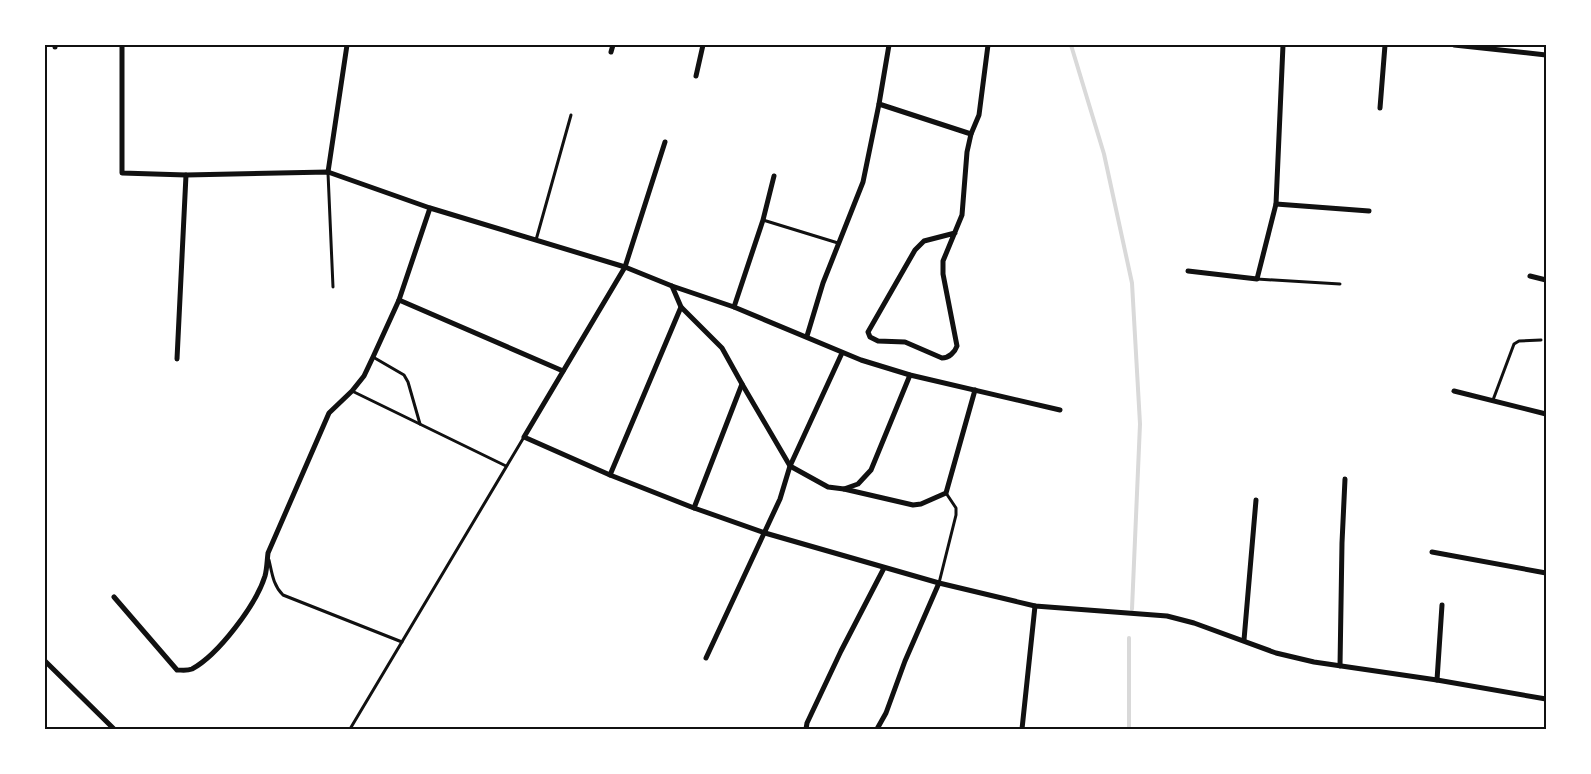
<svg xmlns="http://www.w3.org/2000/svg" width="1591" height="774" font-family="Bitter,serif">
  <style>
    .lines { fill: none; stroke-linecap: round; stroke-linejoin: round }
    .stream { stroke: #d9d9d9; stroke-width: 4 }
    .service { stroke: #111; stroke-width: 3 }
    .minor { stroke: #111; stroke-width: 5 }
    .neatline { fill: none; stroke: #111; stroke-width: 2 }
  </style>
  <rect width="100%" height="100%" fill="#fff"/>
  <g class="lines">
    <g class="stream">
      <path d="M1071,45L1104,154L1132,283L1140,424L1132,609"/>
      <path d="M1129,638V729"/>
    </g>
    <g class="service">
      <path d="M328,173L333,287"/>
      <path d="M763,220L838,243"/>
      <path d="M536,240L571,115"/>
      <path d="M1257,279L1340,284"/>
      <path d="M373,357L404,375L408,382L420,424"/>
      <path d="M352,391L506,466"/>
      <path d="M1493,400L1514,344L1519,341L1541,340"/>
      <path d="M269,560C272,573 273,585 283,595L402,642"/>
      <path d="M939,583L956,515V508L946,493"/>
      <path d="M350,729L524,437"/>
    </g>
    <g class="minor">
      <path d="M55,45V47"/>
      <path d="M122,45V173L186,175L328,172L430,208L625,267L672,286L734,307L861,360L910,375L1060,410"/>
      <path d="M889,45L879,104L971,134"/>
      <path d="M1454,45L1546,55"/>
      <path d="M611,52L613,45"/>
      <path d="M696,76L703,45"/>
      <path d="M1380,108L1385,45"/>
      <path d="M665,142L625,267L524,437L610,475L694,508L765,533L939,583L1035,606L1167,616L1194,623L1276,653L1314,662L1437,680L1546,699"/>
      <path d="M328,172L347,45"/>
      <path d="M1276,204L1369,211"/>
      <path d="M955,233L924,241L915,250L868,332L870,337L878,341L905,342L942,358C949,358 955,352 957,346L943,274V261L962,215L967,152L971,134L979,115L988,45"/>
      <path d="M1188,271L1257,279L1276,204L1283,45"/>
      <path d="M1530,276L1546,280"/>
      <path d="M399,300L563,371"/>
      <path d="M681,307L722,348L742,384L694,508"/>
      <path d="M734,307L763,220L774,176"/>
      <path d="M807,336L823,283L863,182L879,104"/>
      <path d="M177,359L186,175"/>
      <path d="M742,384L790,466L828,487L844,489L858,484L871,470L910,375"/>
      <path d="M1454,391L1546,414"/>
      <path d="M610,475L681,307L672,286"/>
      <path d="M844,489L913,505L921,504L946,493L975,390"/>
      <path d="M1432,552L1546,573"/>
      <path d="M114,597L177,670C182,670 187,671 192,669C218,655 256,605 265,576C267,569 267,561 268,553L329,413L352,391L364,376L373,357L399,300L430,208"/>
      <path d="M1244,640L1256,500"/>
      <path d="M706,658L780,499L790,466L842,353"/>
      <path d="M45,661L114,729"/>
      <path d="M1340,666L1342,543L1345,479"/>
      <path d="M1437,680L1442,605"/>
      <path d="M806,729L807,723L841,651L884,568"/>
      <path d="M877,729L886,713L905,661L939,583"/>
      <path d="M1022,729L1035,606"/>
    </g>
  </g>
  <rect width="1591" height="774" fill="none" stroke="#ffffff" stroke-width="92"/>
  <rect x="46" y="46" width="1499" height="682" class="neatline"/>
</svg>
